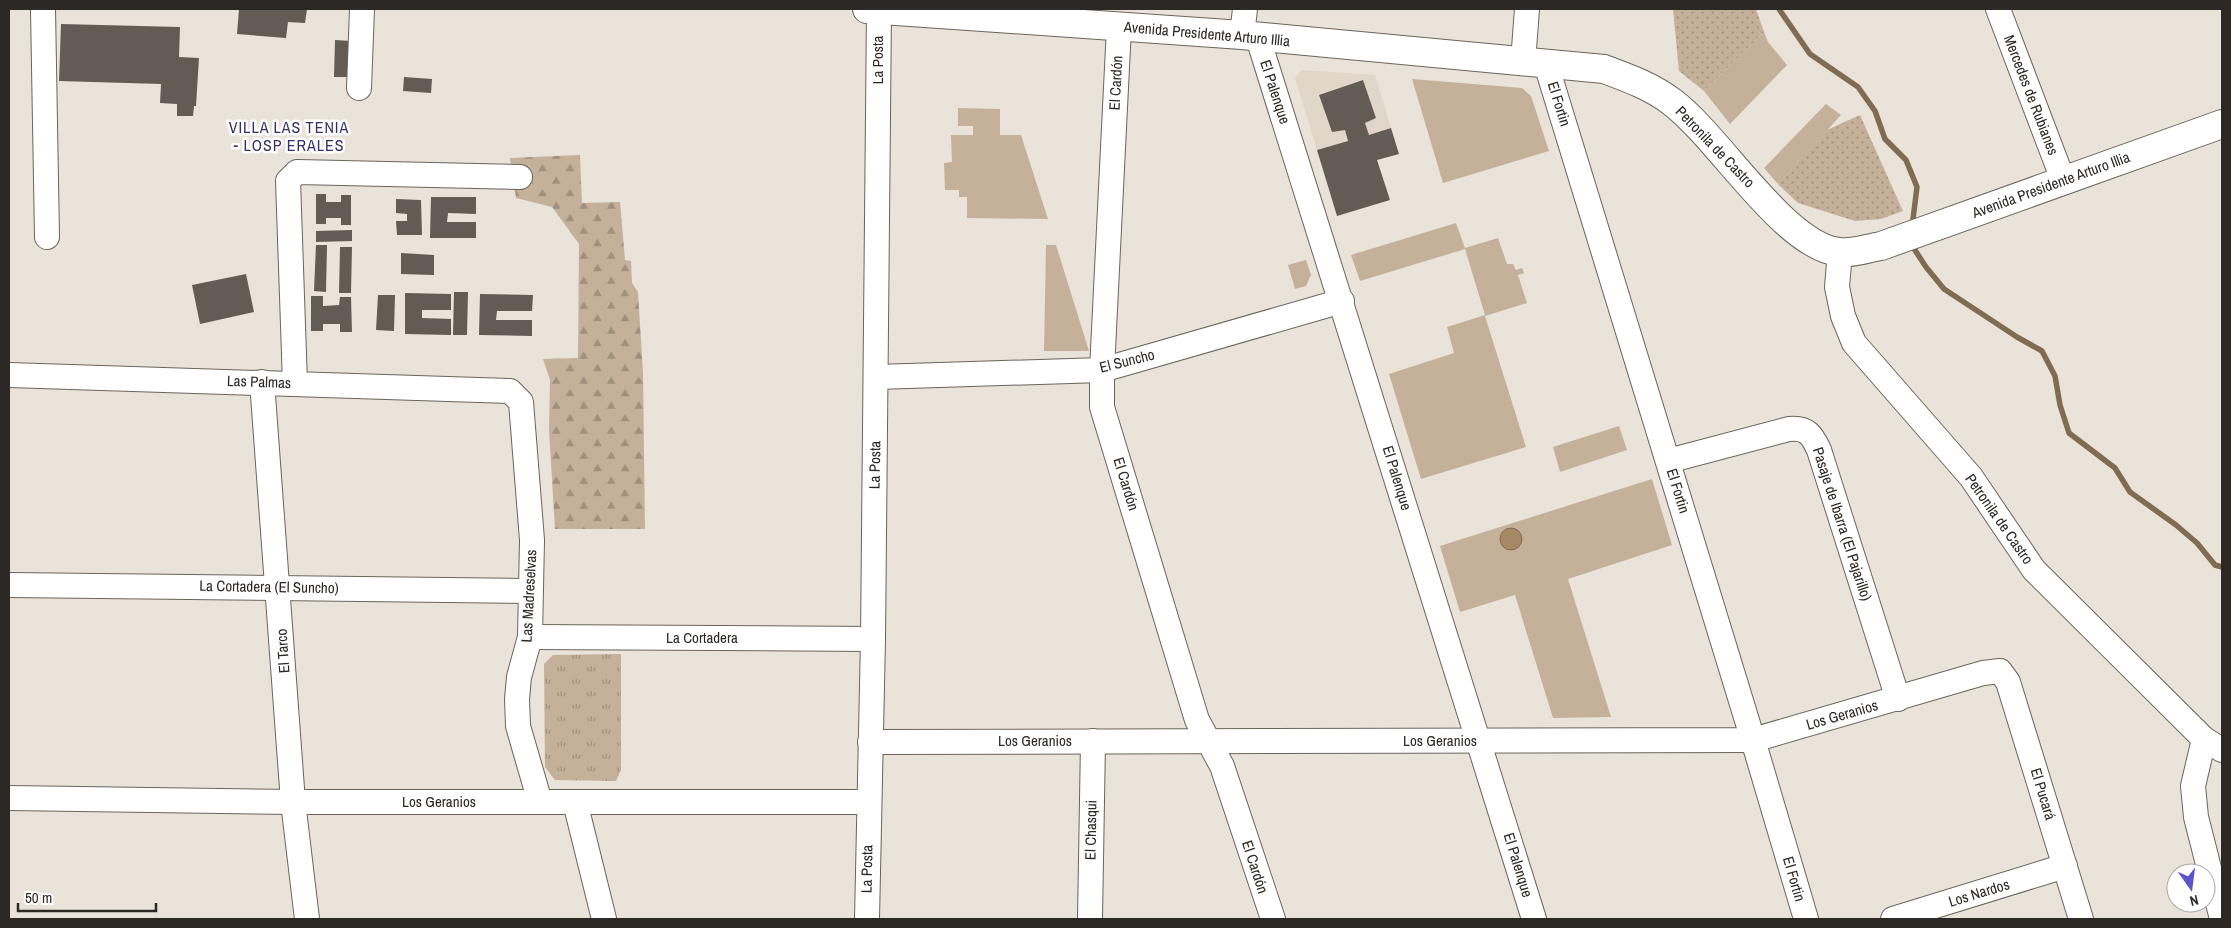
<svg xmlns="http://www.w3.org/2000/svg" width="2231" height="928" font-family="'Archivo Narrow',sans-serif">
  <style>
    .built { fill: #e2d6c8 }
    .grass { fill: url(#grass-dots) }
    .forest { fill: url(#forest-firs) }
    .park { fill: url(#park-tufts) }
    .garden { fill: #c5b19a }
    .water { fill: #a68864; stroke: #816b51 }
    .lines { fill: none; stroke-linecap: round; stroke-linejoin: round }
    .stream { stroke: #816b51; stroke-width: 5.5 }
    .building { fill: #625c55 }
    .minor-casing { stroke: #6a645d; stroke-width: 26 }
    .major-casing { stroke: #6a645d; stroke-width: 30 }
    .minor { stroke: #fff; stroke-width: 24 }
    .major { stroke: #fff; stroke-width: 28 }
    .labels { text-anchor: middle; stroke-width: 5; stroke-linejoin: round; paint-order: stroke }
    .street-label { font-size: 15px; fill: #2b2825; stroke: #fff }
    .neighbourhood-label { font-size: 16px; letter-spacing: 1px; fill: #33306b; stroke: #fff }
  </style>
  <defs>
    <pattern id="grass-dots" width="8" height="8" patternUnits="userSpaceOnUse" patternTransform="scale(1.25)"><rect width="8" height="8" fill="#c5b19a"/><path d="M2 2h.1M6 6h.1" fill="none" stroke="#a0907d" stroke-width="1.8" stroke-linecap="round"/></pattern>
    <pattern id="forest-firs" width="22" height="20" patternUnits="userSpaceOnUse" patternTransform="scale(1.25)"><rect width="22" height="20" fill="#c5b19a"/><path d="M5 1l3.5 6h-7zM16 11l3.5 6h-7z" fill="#a0907d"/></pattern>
    <pattern id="park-tufts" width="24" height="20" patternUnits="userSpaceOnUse" patternTransform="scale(1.25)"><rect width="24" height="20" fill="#c5b19a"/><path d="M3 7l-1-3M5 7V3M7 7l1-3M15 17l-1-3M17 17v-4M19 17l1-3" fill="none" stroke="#a0907d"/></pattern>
  </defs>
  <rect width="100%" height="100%" fill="#eae3da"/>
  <path class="built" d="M1302,70L1375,75L1391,128L1369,135L1365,123L1376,117L1363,80L1319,95L1332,131L1345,130L1348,141L1317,150L1295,78Z"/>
  <g class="grass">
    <path d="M1673,9H1756L1764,32L1704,91L1679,71Z"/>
    <path d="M1860,115L1903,211L1881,219L1855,221L1798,203L1778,184L1827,130Z"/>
  </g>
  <path class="forest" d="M580,155L582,203L620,202L625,260L631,261L632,283L638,292L643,373L645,529H555L549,430L550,380L543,359L578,358L579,244L552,207L516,198L510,158Z"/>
  <path class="park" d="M621,654V770L616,781L555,780L545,767L544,664L553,655Z"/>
  <g class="garden">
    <path d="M1764,32L1768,42L1787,65L1730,124L1704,91Z"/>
    <path d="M1412,79L1522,88L1531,96L1549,151L1443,183Z"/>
    <path d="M1826,104L1841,115L1778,184L1764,168Z"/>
    <path d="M958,108L1000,109V135H1021L1048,219L967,218V197H959V190H945L944,163L952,162L951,135H973V126H958Z"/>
    <path d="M1456,223L1465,248L1498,238L1507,264H1513L1516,270L1522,268L1524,273L1518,275L1527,303L1485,316L1526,447L1421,479L1389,374L1454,353L1447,327L1485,315L1465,249L1360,281L1351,255Z"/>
    <path d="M1046,245H1056L1089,351H1044Z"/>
    <path d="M1306,260L1311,275L1306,286L1295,289L1288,265Z"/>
    <path d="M1619,426L1627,450L1560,472L1553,447Z"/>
    <path d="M1652,479L1672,545L1568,579L1611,717L1553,718L1515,595L1460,612L1440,546Z"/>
  </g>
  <circle class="water" cx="1511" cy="539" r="11"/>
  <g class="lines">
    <g class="stream">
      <path d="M1779,9L1810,54L1858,87L1875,111L1885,139L1906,160L1917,187L1912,227"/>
      <path d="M1911,244L1926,267L1944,289L2017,337L2042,351L2055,376L2060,405L2069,433L2115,468L2130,492L2176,525L2197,543L2215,565L2222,567"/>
    </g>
  </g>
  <g class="building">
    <path d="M239,9H307L305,23L288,22L286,38L237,34Z"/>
    <path d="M61,24L180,27L179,57L199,58L196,106H194L193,116H177V104L160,103L161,84L59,81Z"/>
    <path d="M335,40L351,41L349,77H334Z"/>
    <path d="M404,77L432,79L431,93L403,91Z"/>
    <path d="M1363,80L1376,118L1365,123L1369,135L1391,128L1399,154L1377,160L1390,200L1337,216L1317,150L1348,141L1345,130L1332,132L1319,95Z"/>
    <path d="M316,194H326V202H341V195H351V225H341V218H326V224H316Z"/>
    <path d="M431,197H476V214L448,213L447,222H476V238H430Z"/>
    <path d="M396,199L421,200L422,235H397L396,221H407V214L396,213Z"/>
    <path d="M352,230V241L316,242V231Z"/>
    <path d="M316,245H327L326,292L314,291Z"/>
    <path d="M340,247H352L351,293H339Z"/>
    <path d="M401,253L434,255V275L401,274Z"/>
    <path d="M246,274L254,312L200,324L192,285Z"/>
    <path d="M454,292H468L467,335H453Z"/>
    <path d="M405,293L451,294V310H422V318L451,319V335L405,334Z"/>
    <path d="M480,294L533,295L532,311H497L496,320H532V336L479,335Z"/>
    <path d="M378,295H395L394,331L376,330Z"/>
    <path d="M311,296H323V306L339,305L340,297H351L352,332H340V324H323V331H311Z"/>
  </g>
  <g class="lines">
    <g class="minor-casing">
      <g id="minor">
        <path d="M43,9L47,237"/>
        <path d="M1998,9L2063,180"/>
        <path d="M1119,27L1102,370V407L1197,720L1222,766L1273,919"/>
        <path d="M1242,35L1245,9"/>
        <path d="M1258,38L1534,919"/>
        <path d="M1523,62L1527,9"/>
        <path d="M1546,64L1753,740L1806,919"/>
        <path d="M359,88L362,9"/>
        <path d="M1840,252L1837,287L1843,316L1854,343L1971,477L2034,570L2204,739L2222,750"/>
        <path d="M9,375L510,391L521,402L532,540L530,637L519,677L517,699L518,726L540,802"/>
        <path d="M876,377L1102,370L1342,301"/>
        <path d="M262,382L293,802L307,919"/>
        <path d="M295,383L288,181L297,172L520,177"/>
        <path d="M1668,461L1789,429C1807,427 1812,435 1819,450L1898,699"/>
        <path d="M9,585L529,591"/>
        <path d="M530,637L873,639"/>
        <path d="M2204,739L2193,786L2196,817L2222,919"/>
        <path d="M870,742L1753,740L1983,673L2000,671L2008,682L2081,919"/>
        <path d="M9,798L293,802H869"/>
        <path d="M575,802L604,919"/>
        <path d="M867,919L873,639L879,10"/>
        <path d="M1090,919L1093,741"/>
        <path d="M1893,919L2065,866"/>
      </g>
    </g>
    <g class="major-casing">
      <path id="major" d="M867,9L1242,35L1604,69C1628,78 1651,86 1672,102C1719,137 1784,246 1839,252C1852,254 1868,248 1881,246L2222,124"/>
    </g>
    <use href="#minor" class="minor"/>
    <use href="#major" class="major"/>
  </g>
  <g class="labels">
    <g class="street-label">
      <text transform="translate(1207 34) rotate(5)" y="5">Avenida Presidente Arturo Illia</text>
      <text transform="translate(878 60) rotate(-90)" y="5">La Posta</text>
      <text transform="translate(1116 83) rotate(-87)" y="5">El Cardón</text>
      <text transform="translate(1275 92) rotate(72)" y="5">El Palenque</text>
      <text transform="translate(2031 95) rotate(69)" y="5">Mercedes de Rubianes</text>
      <text transform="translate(1559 104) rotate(73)" y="5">El Fortin</text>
      <text transform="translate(1715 147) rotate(46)" y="5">Petronila de Castro</text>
      <text transform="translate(2051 185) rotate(-20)" y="5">Avenida Presidente Arturo Illia</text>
      <text transform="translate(1127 361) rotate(-14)" y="5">El Suncho</text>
      <text transform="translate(259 382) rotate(2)" y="5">Las Palmas</text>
      <text transform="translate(875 465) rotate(-89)" y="5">La Posta</text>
      <text transform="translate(1397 478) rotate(73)" y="5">El Palenque</text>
      <text transform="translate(1126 484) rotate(73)" y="5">El Cardón</text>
      <text transform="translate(1678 491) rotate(73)" y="5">El Fortin</text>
      <text transform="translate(1999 519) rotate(55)" y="5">Petronila de Castro</text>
      <text transform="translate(1842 524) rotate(72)" y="5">Pasaje de Ibarra (El Pajarillo)</text>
      <text transform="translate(269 587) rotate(1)" y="5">La Cortadera (El Suncho)</text>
      <text transform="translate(529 596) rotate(-87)" y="5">Las Madreselvas</text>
      <text x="702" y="643">La Cortadera</text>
      <text transform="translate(283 651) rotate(-94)" y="5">El Tarco</text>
      <text transform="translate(1842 715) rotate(-16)" y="5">Los Geranios</text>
      <text x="1035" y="746">Los Geranios</text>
      <text x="1440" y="746">Los Geranios</text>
      <text transform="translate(2043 794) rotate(73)" y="5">El Pucará</text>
      <text x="439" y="807">Los Geranios</text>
      <text transform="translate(1091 830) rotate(-89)" y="5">El Chasqui</text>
      <text transform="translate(1518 865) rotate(73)" y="5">El Palenque</text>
      <text transform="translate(1255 867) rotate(72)" y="5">El Cardón</text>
      <text transform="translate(867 869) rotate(-89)" y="5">La Posta</text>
      <text transform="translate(1794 879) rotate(74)" y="5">El Fortin</text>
      <text transform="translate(1979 893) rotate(-17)" y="5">Los Nardos</text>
    </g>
    <g class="neighbourhood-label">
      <text x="289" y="133">VILLA LAS TENIA<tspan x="289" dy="18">- LOSP ERALES</tspan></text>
    </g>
  </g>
  <rect width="2231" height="928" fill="none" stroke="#2b2825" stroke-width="20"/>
  <g transform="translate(2191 888) rotate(166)"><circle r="24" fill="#ffffff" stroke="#aaa9a8"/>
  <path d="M0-4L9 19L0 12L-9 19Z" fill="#5d53cc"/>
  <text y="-8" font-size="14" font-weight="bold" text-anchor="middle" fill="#2b2825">N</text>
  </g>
  <path d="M18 903v8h138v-8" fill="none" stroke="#2b2825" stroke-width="2.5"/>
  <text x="25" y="903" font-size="15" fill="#2b2825" stroke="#ffffff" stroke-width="4" paint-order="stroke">50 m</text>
</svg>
